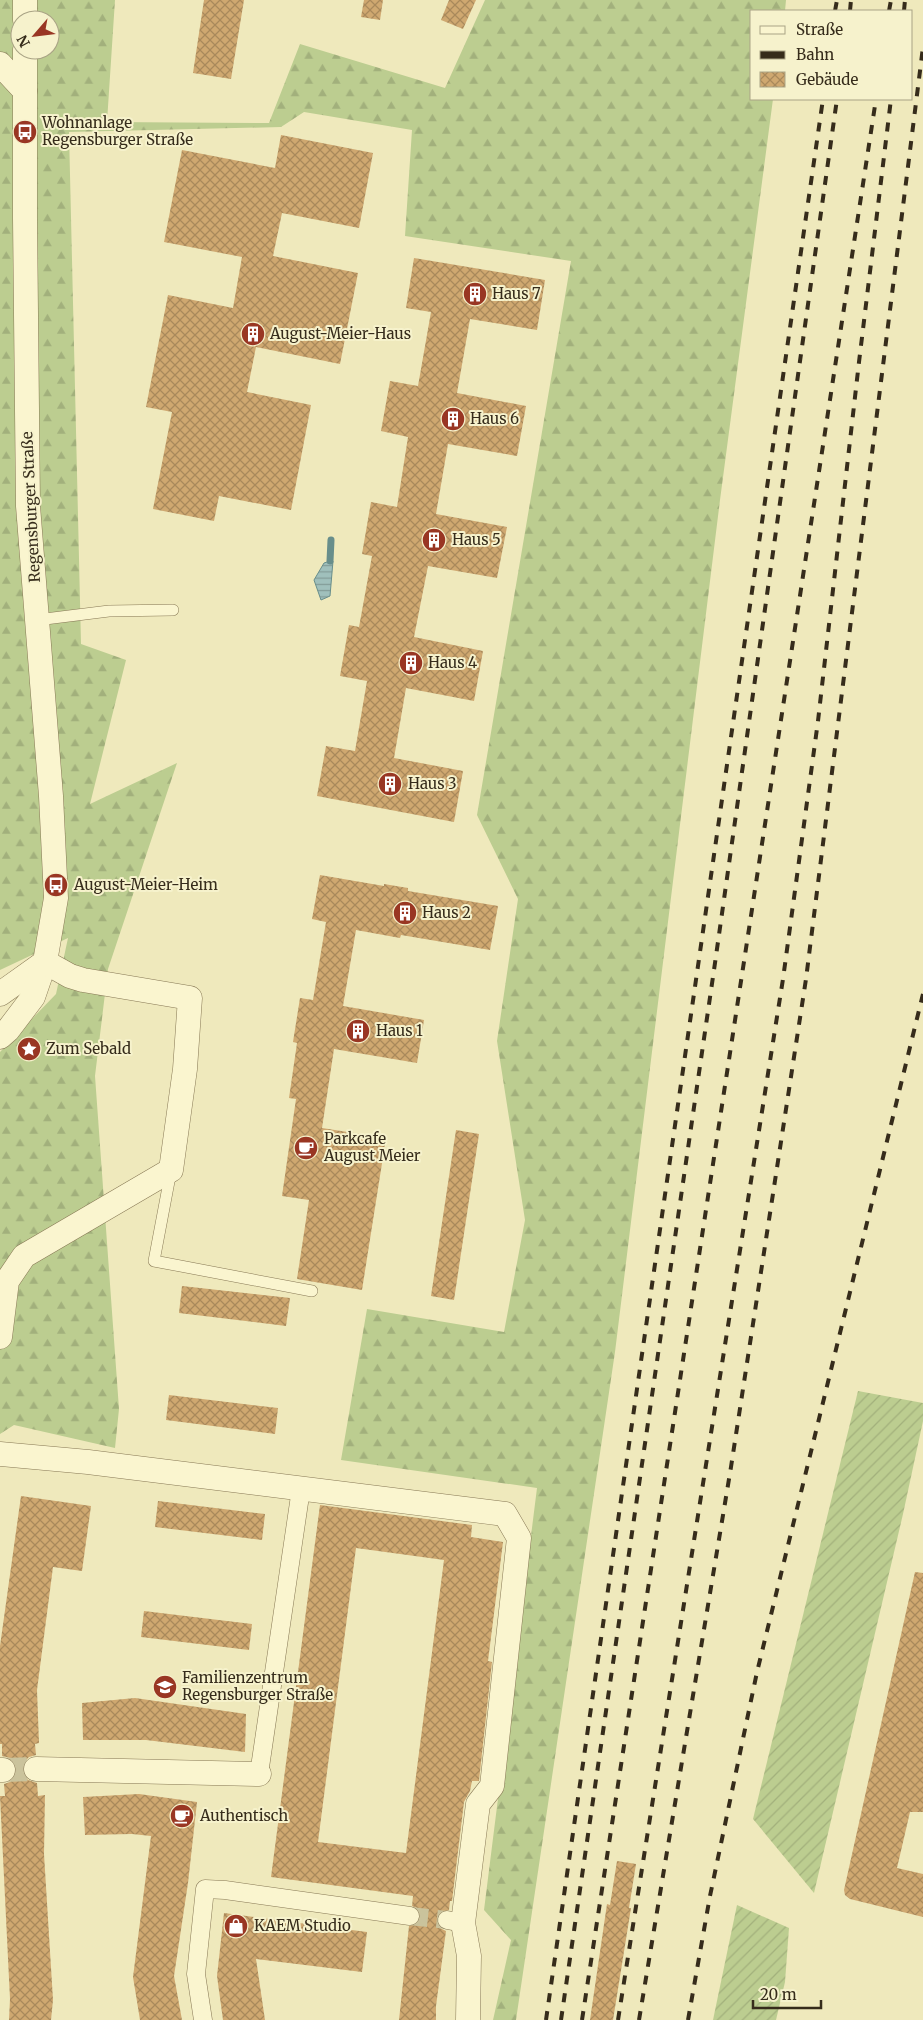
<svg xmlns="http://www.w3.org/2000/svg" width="923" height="2020" font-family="Merriweather,serif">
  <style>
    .forest { fill: url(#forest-firs); fill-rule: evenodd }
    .garden { fill: url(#garden-furrows) }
    .water { fill: url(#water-rules); stroke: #688e8b }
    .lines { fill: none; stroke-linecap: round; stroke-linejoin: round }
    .stream { stroke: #688e8b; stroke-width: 7 }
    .building { fill: url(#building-cross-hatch); fill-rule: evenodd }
    .pedestrian-tunnel { stroke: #cac39c; stroke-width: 18; stroke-dasharray: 18 9; stroke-linecap: butt }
    .minor-tunnel { stroke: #cac39c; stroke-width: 24; stroke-dasharray: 24 12; stroke-linecap: butt }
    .service-casing { stroke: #877855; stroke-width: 12 }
    .pedestrian-casing { stroke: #877855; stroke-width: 19 }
    .minor-casing { stroke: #877855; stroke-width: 25 }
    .service { stroke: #faf5cf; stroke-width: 11 }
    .pedestrian { stroke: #faf5cf; stroke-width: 18 }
    .minor { stroke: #faf5cf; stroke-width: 24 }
    .rail { stroke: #362c1b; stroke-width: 4; stroke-dasharray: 9 9; stroke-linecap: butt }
    .labels { text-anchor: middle; stroke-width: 4; stroke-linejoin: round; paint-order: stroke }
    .poi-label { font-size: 15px; fill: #362c1b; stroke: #f6f2cc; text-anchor: start }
    .street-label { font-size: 15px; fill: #362c1b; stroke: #f6f2cc }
  </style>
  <defs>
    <pattern id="forest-firs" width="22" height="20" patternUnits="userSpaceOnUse" patternTransform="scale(1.25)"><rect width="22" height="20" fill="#bccd90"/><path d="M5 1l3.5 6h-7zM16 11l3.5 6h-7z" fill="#a2b07c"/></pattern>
    <pattern id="garden-furrows" width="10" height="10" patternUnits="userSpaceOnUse" patternTransform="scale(1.25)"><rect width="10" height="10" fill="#bccd90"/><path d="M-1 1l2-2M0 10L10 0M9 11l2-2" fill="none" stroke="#a2b07c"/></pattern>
    <pattern id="water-rules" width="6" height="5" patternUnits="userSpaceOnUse" patternTransform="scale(1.25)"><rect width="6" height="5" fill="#a0c0bc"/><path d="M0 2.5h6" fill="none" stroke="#839c98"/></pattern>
    <pattern id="building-cross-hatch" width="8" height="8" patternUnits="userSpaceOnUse" patternTransform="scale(1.25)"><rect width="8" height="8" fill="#cfa870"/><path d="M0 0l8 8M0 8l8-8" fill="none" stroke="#a9895b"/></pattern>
  </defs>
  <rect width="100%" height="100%" fill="#efe9bc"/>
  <path class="forest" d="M0,0H115L107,122L269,123L300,44L445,88L485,0H786L785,11H752V99H773L720,500L615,1352L516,2020H493L511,1940L484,1910L537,1488L341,1460L367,1309L504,1332L525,1220L497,1041L518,899L477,815L571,261L405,236L412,130L304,112L281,127L69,132L81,644L126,660L90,804L177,763L108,969L95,1076L119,1409L115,1448L14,1425L0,1434V1052L56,994L68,938L0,970ZM20,20H50V50H20Z"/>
  <g class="garden">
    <path d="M858,1391L923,1403V1421L903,1514L814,1893L753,1819Z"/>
    <path d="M737,1905L789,1928L785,1982L776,2020H713Z"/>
  </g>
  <path class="water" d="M330,561H333L330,596L321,600L314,580L324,563Z"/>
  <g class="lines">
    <path class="stream" d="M330,561L331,540"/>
  </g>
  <g class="building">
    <path d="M204,0H244L231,79L193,73Z"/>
    <path d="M364,0H383L380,20L361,17Z"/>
    <path d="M449,0H476L463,29L441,20Z"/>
    <path d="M281,135L373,153L359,228L282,213L273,256L358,273L340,364L256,347L247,392L311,405L291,510L219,496L214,521L153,509L172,412L146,407L168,295L233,308L242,257L164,242L182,150L275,168Z"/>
    <path d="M414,258L545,280L537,330L470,319L457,393L526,406L517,456L448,444L436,514L507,527L497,578L428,566L414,637L483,651L474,701L406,688L394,758L463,771L454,822L317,796L326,746L355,751L367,681L340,676L349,625L359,627L372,556L362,554L371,502L397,507L408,437L381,431L390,381L418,386L431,312L406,308Z"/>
    <path d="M320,875L384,886V884L408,888V891L498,906L490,950L401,935L400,938L356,930L343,1006L424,1020L417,1063L334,1049L322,1128L386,1138L362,1290L297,1279L309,1200L282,1196L296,1099L289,1098L297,1043L293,1042L300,998L313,1000L326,922L312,919Z"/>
    <path d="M456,1130L479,1134L454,1300L431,1296Z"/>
    <path d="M182,1286L290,1298L286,1326L179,1313Z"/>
    <path d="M169,1395L278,1408L275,1434L166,1420Z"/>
    <path d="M21,1496L91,1506L82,1571L53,1567L37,1690L39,1743L35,1744L36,1755L29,1757L25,1761L22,1768L24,1775L28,1780L37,1783L38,1796L45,1795L44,1854L53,2000L51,2020H9L10,1999L0,1796H5L4,1784L10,1782L15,1777L17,1770L15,1764L10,1758L2,1756V1744H0V1646Z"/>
    <path d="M158,1501L265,1514L262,1540L155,1527Z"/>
    <path d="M320,1505L472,1525L471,1537L503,1542L488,1661L492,1662L479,1781H472L470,1791L464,1802L452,1901H450L449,1910L439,1913L437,1919L440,1928L446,1931L436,2006V2020H399L409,1926L418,1923L421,1917L417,1908L412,1906L413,1896L271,1877ZM356,1548L444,1560L406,1853L318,1842Z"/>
    <path d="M915,1572L923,1573V1812H910L897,1868L923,1874V1917L850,1899L845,1895L844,1890Z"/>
    <path d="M144,1611L252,1624L249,1650L141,1637Z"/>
    <path d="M135,1698L246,1714L245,1752L146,1740H83L82,1703Z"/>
    <path d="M139,1794L197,1802L188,1883L174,1976L182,2020H140L133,1977L151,1836L132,1834L85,1835L83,1797Z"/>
    <path d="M617,1861L636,1864L629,1908H631L613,2020H590L607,1904L610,1905Z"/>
    <path d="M224,1913L367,1932L362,1972L256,1959L265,2020H223L217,1976Z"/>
  </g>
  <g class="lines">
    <path class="pedestrian-tunnel" d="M410,1916L447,1920"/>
    <path class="minor-tunnel" d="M3,1770L36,1769"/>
    <g class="service-casing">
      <g id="service">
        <path d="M37,620L109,611L173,610"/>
        <path d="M171,1171L154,1261L312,1291"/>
      </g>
    </g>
    <g class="pedestrian-casing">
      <g id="pedestrian">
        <path d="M259,1774L301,1489"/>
        <path d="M447,1920L463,1923"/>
        <path d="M203,2020L196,1974L205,1889L225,1890L410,1916"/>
      </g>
    </g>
    <g class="minor-casing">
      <g id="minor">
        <path d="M25,20V0"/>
        <path d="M0,64L25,91"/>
        <path d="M0,994L45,962"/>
        <path d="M0,1037L8,1030L33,997L45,962L56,898L51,796L28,506L25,218V50"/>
        <path d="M0,1337L7,1281L24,1256L171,1170L185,1069L190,998L83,980L70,976L45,962"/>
        <path d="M0,1454L88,1462L505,1514L519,1538L492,1786L478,1804L463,1923L469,1956L468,2020"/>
        <path d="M36,1769L259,1774"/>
        <path d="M0,1770H3"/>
      </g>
    </g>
    <use href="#service" class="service"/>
    <use href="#pedestrian" class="pedestrian"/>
    <use href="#minor" class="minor"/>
    <g class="rail">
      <path d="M835,11L837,0"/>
      <path d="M850,11L851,0"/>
      <path d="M889,11L891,0"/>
      <path d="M904,11L905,0"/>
      <path d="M546,2020L823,99"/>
      <path d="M561,2020L715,963L837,99"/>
      <path d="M582,2020L876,99"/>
      <path d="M618,2020L783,979L818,721L859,362L891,99"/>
      <path d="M639,2020L731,1467L806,979L923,47"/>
      <path d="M688,2020L710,1896L757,1672L923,994"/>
    </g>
  </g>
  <defs>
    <g id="bus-disc" transform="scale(1.25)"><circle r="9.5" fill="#993623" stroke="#f6f2cc"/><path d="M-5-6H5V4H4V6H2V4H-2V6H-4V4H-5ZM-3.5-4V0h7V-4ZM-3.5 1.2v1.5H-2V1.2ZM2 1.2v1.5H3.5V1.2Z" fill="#fff"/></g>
    <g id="building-disc" transform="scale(1.25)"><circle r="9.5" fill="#993623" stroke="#f6f2cc"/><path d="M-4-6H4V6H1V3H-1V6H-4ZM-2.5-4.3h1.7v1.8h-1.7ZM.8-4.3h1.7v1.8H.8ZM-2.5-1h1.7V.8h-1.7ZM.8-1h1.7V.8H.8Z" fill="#fff"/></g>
    <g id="sight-disc" transform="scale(1.25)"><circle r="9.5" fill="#993623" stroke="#f6f2cc"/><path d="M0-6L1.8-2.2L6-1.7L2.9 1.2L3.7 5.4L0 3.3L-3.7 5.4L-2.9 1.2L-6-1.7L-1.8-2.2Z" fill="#fff"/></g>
    <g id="cafe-disc" transform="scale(1.25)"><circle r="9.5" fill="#993623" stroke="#f6f2cc"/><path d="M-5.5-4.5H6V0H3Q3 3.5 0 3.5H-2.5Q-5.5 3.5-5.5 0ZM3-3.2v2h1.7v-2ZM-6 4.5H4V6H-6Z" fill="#fff"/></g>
    <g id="school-disc" transform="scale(1.25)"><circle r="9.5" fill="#993623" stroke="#f6f2cc"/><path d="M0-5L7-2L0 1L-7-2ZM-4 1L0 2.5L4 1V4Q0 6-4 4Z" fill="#fff"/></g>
    <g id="shop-disc" transform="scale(1.25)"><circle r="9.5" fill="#993623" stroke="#f6f2cc"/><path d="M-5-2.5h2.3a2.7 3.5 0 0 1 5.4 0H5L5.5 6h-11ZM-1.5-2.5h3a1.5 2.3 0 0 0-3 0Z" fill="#fff"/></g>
  </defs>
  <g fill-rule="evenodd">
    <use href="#bus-disc" x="25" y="132"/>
    <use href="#building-disc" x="475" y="294"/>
    <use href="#building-disc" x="253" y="334"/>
    <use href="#building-disc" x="453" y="419"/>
    <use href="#building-disc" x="434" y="540"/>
    <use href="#building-disc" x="411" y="663"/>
    <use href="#building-disc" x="390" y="784"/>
    <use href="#bus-disc" x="56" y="885"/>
    <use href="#building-disc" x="405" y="913"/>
    <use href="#building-disc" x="358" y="1031"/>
    <use href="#sight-disc" x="29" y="1049"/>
    <use href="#cafe-disc" x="306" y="1148"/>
    <use href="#school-disc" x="165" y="1687"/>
    <use href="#cafe-disc" x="182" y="1816"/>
    <use href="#shop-disc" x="236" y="1926"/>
  </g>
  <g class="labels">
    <g class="poi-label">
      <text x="42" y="128">Wohnanlage<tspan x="42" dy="17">Regensburger Straße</tspan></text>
      <text x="492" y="299">Haus 7</text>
      <text x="270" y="339">August-Meier-Haus</text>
      <text x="470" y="424">Haus 6</text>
      <text x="452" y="545">Haus 5</text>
      <text x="428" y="668">Haus 4</text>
      <text x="408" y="789">Haus 3</text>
      <text x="74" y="890">August-Meier-Heim</text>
      <text x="422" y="918">Haus 2</text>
      <text x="376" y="1036">Haus 1</text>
      <text x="46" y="1054">Zum Sebald</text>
      <text x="324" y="1144">Parkcafe<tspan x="324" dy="17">August Meier</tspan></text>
      <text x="182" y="1683">Familienzentrum<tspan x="182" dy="17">Regensburger Straße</tspan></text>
      <text x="200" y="1821">Authentisch</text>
      <text x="254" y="1931">KAEM Studio</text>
    </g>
    <g class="street-label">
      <text transform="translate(31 507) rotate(-93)" y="5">Regensburger Straße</text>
    </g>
  </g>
  <rect x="750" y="10" width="162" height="90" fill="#f6f2cc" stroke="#a9a385"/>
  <rect x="760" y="26" width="25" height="8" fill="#faf5cf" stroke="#a9a385"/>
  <text x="796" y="35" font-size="15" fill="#362c1b">Straße</text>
  <rect x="760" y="51" width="25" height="8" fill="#362c1b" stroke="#a9a385"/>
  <text x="796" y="60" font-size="15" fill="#362c1b">Bahn</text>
  <rect x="760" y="72" width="25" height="15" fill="url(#building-cross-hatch)" stroke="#a9a385"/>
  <text x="796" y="85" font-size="15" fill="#362c1b">Gebäude</text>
  <g transform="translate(35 35) rotate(242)"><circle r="24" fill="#f6f2cc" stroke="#a9a385"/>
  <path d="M0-4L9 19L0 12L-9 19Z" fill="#993623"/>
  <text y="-8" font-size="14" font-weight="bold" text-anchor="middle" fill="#362c1b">N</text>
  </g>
  <path d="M753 2000v8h68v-8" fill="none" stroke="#362c1b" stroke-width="2.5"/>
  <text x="760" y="2000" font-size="15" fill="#362c1b" stroke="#f6f2cc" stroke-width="4" paint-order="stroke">20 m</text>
</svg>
